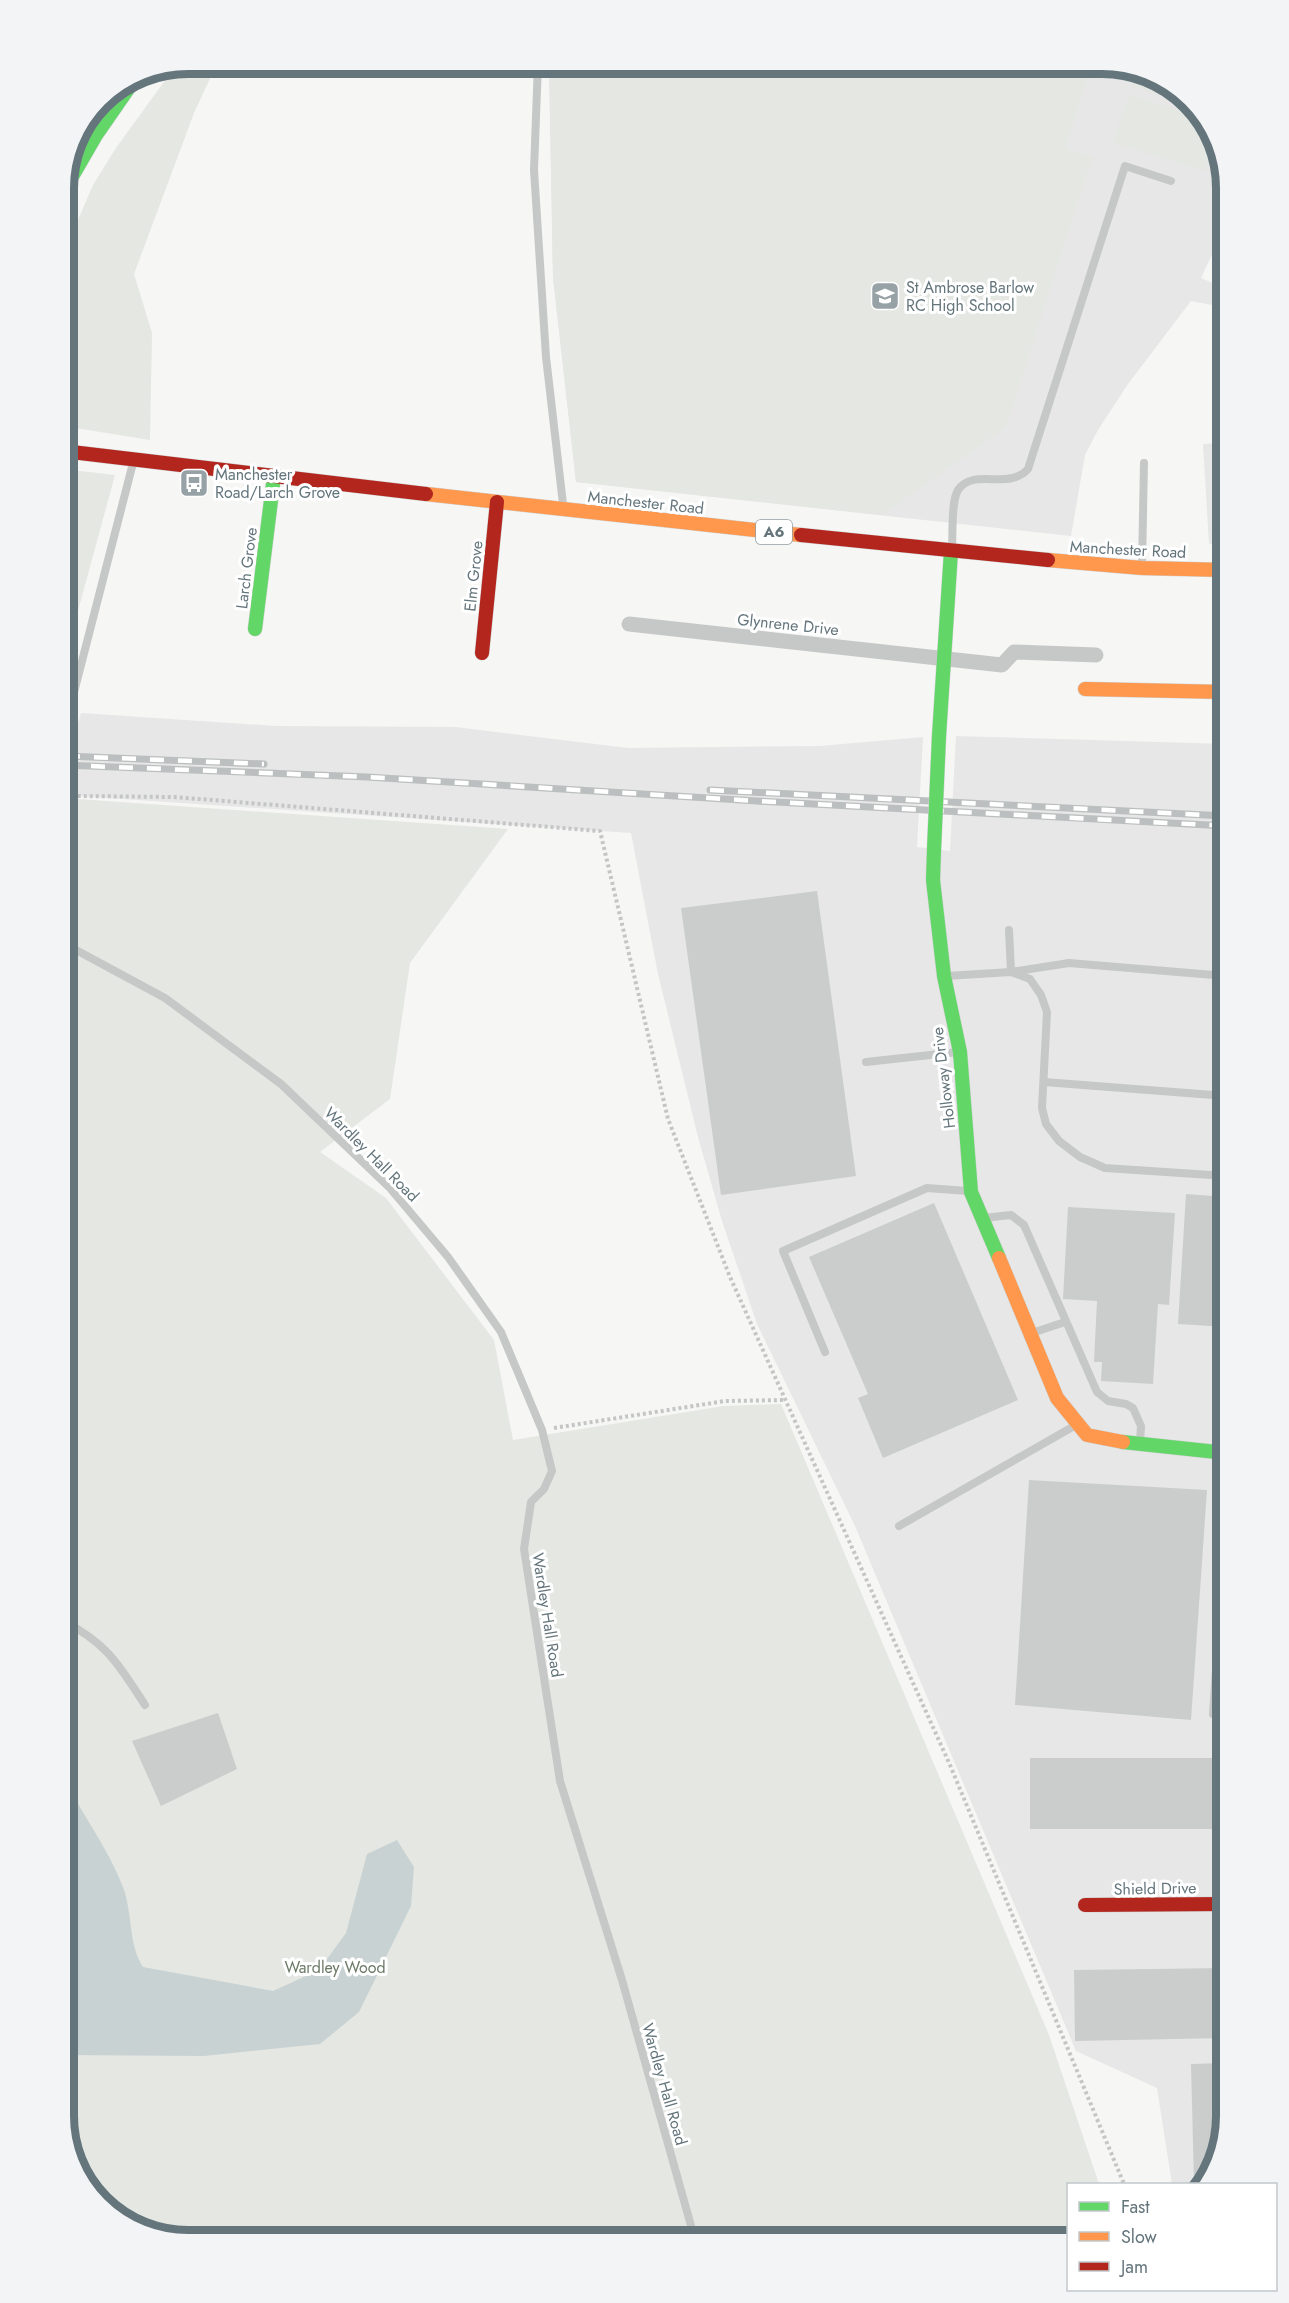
<svg xmlns="http://www.w3.org/2000/svg" width="1289" height="2303" font-family="Jost,sans-serif">
  <style>
    .built { fill: #e6e7e6 }
    .green { fill: #e5e7e2 }
    .water { fill: #c8d2d3 }
    .building { fill: #cbcdcd }
    .lines { fill: none; stroke-linecap: round; stroke-linejoin: round }
    .fast-casing { stroke: #d1d3d3; stroke-width: 15 }
    .slow-casing { stroke: #d1d3d3; stroke-width: 15 }
    .jam-casing { stroke: #d1d3d3; stroke-width: 15 }
    .path { stroke: #c4c6c6; stroke-width: 4; stroke-dasharray: 3 3; stroke-linecap: butt }
    .lane { stroke: #c6c8c8; stroke-width: 8 }
    .street { stroke: #c6c8c8; stroke-width: 15 }
    .fast { stroke: #63d668; stroke-width: 14 }
    .slow { stroke: #ff974d; stroke-width: 14 }
    .jam { stroke: #b3261e; stroke-width: 14 }
    .rail-casing { stroke: #bcbfbf; stroke-width: 7 }
    .rail { stroke: #fff; stroke-width: 4.5; stroke-dasharray: 14; stroke-linecap: butt }
    .fast-bridge-casing { stroke: #d1d3d3; stroke-width: 15; stroke-linecap: butt }
    .fast-bridge { stroke: #63d668; stroke-width: 14 }
    .labels { text-anchor: middle; stroke-width: 6; stroke-linejoin: round; paint-order: stroke }
    .shield { fill: #fff; stroke: #929ea3; stroke-width: 1.5 }
    .shield-label { font-size: 15px; font-weight: bold; fill: #64757c }
    .poi-label { font-size: 16px; fill: #64757c; stroke: #fff; text-anchor: start }
    .street-label { font-size: 16px; fill: #64757c; stroke: #fff }
    .park-label { font-size: 16px; fill: #6d7a67; stroke: #fff }
    .rim { fill: none; stroke: #64757c; stroke-width: 8 }
  </style>
  <rect width="100%" height="100%" fill="#f6f6f5"/>
  <g class="built">
    <path d="M549,63H1110L1177,89L1216,140L1226,188V225L1201,278L1220,286L1215,293L1212,305L1191,301L1128,384L1098,430L1085,455L1071,536L576,482L553,277Z"/>
    <path d="M1226,443V545L1209,544L1203,444Z"/>
    <path d="M81,713L276,726L455,727L628,748L820,746L923,737L917,847L950,851L956,736L1226,744V2116L1205,2184H1172L1157,2088L1076,2051L855,1526L757,1324L722,1221L698,1137L658,974L631,833L63,795V777Z"/>
  </g>
  <g class="green">
    <path d="M188,63H217L194,113L134,274L152,333L150,440L63,426V255L93,185L116,148L169,75L182,64Z"/>
    <path d="M549,63H1092L1065,149L1092,157L1006,427L882,515L576,482L553,277Z"/>
    <path d="M1136,73L1177,89L1189,105L1131,86Z"/>
    <path d="M1129,95L1199,117L1215,138L1204,171L1113,142Z"/>
    <path d="M63,469L115,475L63,666Z"/>
    <path d="M63,798L508,829L410,963L390,1099L320,1152L386,1198L494,1340L513,1440L724,1406L781,1404L1049,2035L1099,2184H1068V2240H180L118,2219L73,2163L63,2115Z"/>
  </g>
  <path class="water" d="M63,1777C82,1814 108,1848 123,1887C133,1914 128,1944 143,1967L273,1991L319,1970L346,1933L367,1854L397,1840L414,1867L411,1906L359,2012L320,2044L204,2056L63,2055Z"/>
  <g class="building">
    <path d="M817,891L856,1176L721,1195L681,908Z"/>
    <path d="M1186,1194L1226,1197V1327L1178,1324Z"/>
    <path d="M934,1203L1018,1400L883,1458L858,1398L868,1394L809,1257Z"/>
    <path d="M1068,1207L1175,1213L1169,1305L1158,1304L1153,1384L1101,1381L1102,1362H1094L1097,1301L1063,1299Z"/>
    <path d="M1029,1480L1207,1490L1191,1720L1015,1705Z"/>
    <path d="M218,1713L237,1769L161,1806L132,1741Z"/>
    <rect x="1030" y="1758" width="196" height="71"/>
    <path d="M1226,1968V2038L1075,2041L1074,1970Z"/>
    <path d="M1226,2063V2116L1205,2184H1194L1191,2064Z"/>
  </g>
  <g class="lines">
    <g class="fast-casing">
      <g id="fast">
        <path d="M63,192L96,135L139,73"/>
        <path d="M255,629L274,476"/>
        <path d="M939,736L951,551"/>
        <path d="M934,850L933,880L944,976L960,1052L971,1192L999,1258"/>
        <path d="M1123,1442L1226,1453"/>
      </g>
    </g>
    <g class="slow-casing">
      <g id="slow">
        <path d="M426,494L801,535"/>
        <path d="M1048,560L1142,568L1226,570"/>
        <path d="M1085,689L1226,692"/>
        <path d="M999,1258L1057,1398L1087,1435L1123,1442"/>
      </g>
    </g>
    <g class="jam-casing">
      <g id="jam">
        <path d="M63,451L426,494"/>
        <path d="M801,535L1048,560"/>
        <path d="M482,653L497,502"/>
        <path d="M1085,1905L1226,1904"/>
      </g>
    </g>
    <g class="path">
      <path d="M63,813L74,796L174,797L600,831L668,1119L730,1277L950,1765L1124,2184"/>
      <path d="M554,1428L725,1401L785,1400"/>
    </g>
    <g class="lane">
      <path d="M538,63L534,170L546,357L563,504"/>
      <path d="M952,547C953,533 951,501 958,490C973,467 1009,491 1028,469L1125,166L1171,181"/>
      <path d="M1142,566L1144,463"/>
      <path d="M1220,672H1226"/>
      <path d="M63,735L133,463"/>
      <path d="M1009,930L1011,972L1069,963L1226,976"/>
      <path d="M63,943L165,998L281,1084L389,1187L448,1257L501,1332L542,1430L552,1471L544,1489L531,1502L524,1549L560,1781L622,1980L695,2240"/>
      <path d="M946,976L1011,972L1030,979L1041,995L1047,1012L1042,1108L1046,1124L1059,1141L1080,1157L1105,1168L1226,1176"/>
      <path d="M866,1062L958,1052"/>
      <path d="M1044,1082L1226,1096"/>
      <path d="M983,1218L1011,1215L1024,1225L1097,1392L1108,1401L1126,1404L1133,1408L1141,1426L1140,1442"/>
      <path d="M1032,1333L1065,1322"/>
      <path d="M825,1352L783,1251L927,1188L968,1191"/>
      <path d="M899,1526L1076,1425"/>
      <path d="M63,1621C107,1643 119,1665 145,1705"/>
      <path d="M1213,1714L1226,1522"/>
    </g>
    <path class="street" d="M629,624L1002,665L1014,652L1096,655"/>
    <use href="#fast" class="fast"/>
    <use href="#slow" class="slow"/>
    <use href="#jam" class="jam"/>
    <g class="rail-casing">
      <g id="rail">
        <path d="M66,756L264,764"/>
        <path d="M63,765L367,777L757,801L1226,826"/>
        <path d="M710,790L1226,816"/>
      </g>
    </g>
    <use href="#rail" class="rail"/>
    <g class="fast-bridge-casing">
      <path id="fast-bridge" d="M934,850L939,736"/>
    </g>
    <use href="#fast-bridge" class="fast-bridge"/>
  </g>
  <defs>
    <g id="school-square" transform="scale(1.5)"><rect x="-9" y="-9" width="18" height="18" rx="4" fill="#97a2a6" stroke="#fff"/><path d="M0-5L7-2L0 1L-7-2ZM-4 1L0 2.5L4 1V4Q0 6-4 4Z" fill="#fff"/></g>
    <g id="bus-square" transform="scale(1.5)"><rect x="-9" y="-9" width="18" height="18" rx="4" fill="#97a2a6" stroke="#fff"/><path d="M-5-6H5V4H4V6H2V4H-2V6H-4V4H-5ZM-3.5-4V0h7V-4ZM-3.5 1.2v1.5H-2V1.2ZM2 1.2v1.5H3.5V1.2Z" fill="#fff"/></g>
  </defs>
  <g fill-rule="evenodd">
    <use href="#school-square" x="885" y="296"/>
    <use href="#bus-square" x="194" y="483"/>
  </g>
  <g class="labels">
    <rect class="shield" x="756" y="520" width="36" height="24" rx="4.5"/>
    <g class="shield-label">
      <text x="774" y="537">A6</text>
    </g>
    <g class="poi-label">
      <text x="906" y="293">St Ambrose Barlow<tspan x="906" dy="18">RC High School</tspan></text>
      <text x="215" y="480">Manchester<tspan x="215" dy="18">Road/Larch Grove</tspan></text>
    </g>
    <g class="street-label">
      <text transform="translate(646 502) rotate(6)" y="6">Manchester Road</text>
      <text transform="translate(1128 549) rotate(3)" y="6">Manchester Road</text>
      <text transform="translate(246 568) rotate(-83)" y="6">Larch Grove</text>
      <text transform="translate(473 576) rotate(-84)" y="6">Elm Grove</text>
      <text transform="translate(788 624) rotate(6)" y="6">Glynrene Drive</text>
      <text transform="translate(943 1078) rotate(-97)" y="6">Holloway Drive</text>
      <text transform="translate(372 1154) rotate(45)" y="6">Wardley Hall Road</text>
      <text transform="translate(548 1615) rotate(81)" y="6">Wardley Hall Road</text>
      <text transform="translate(1155 1888) rotate(-1)" y="6">Shield Drive</text>
      <text transform="translate(665 2084) rotate(74)" y="6">Wardley Hall Road</text>
    </g>
    <g class="park-label">
      <text x="335" y="1973">Wardley Wood</text>
    </g>
  </g>
  <path d="M0 0H1289V2303H0ZM188 74H1102A114 114 0 0 1 1216 188V2116A114 114 0 0 1 1102 2230H188A114 114 0 0 1 74 2116V188A114 114 0 0 1 188 74Z" fill="#f3f4f5" fill-rule="evenodd"/>
  <path class="rim" d="M188 74H1102A114 114 0 0 1 1216 188V2116A114 114 0 0 1 1102 2230H188A114 114 0 0 1 74 2116V188A114 114 0 0 1 188 74Z"/>
  <rect x="1067" y="2183" width="210" height="108" fill="#ffffff" stroke="#c1c8cb" stroke-width="1.5"/>
  <rect x="1079" y="2202" width="30" height="9" fill="#63d668" stroke="#c1c8cb" stroke-width="1.5"/>
  <text x="1121" y="2213" font-size="18" fill="#64757c">Fast</text>
  <rect x="1079" y="2232" width="30" height="9" fill="#ff974d" stroke="#c1c8cb" stroke-width="1.5"/>
  <text x="1121" y="2243" font-size="18" fill="#64757c">Slow</text>
  <rect x="1079" y="2262" width="30" height="9" fill="#b3261e" stroke="#c1c8cb" stroke-width="1.5"/>
  <text x="1121" y="2273" font-size="18" fill="#64757c">Jam</text>
</svg>
